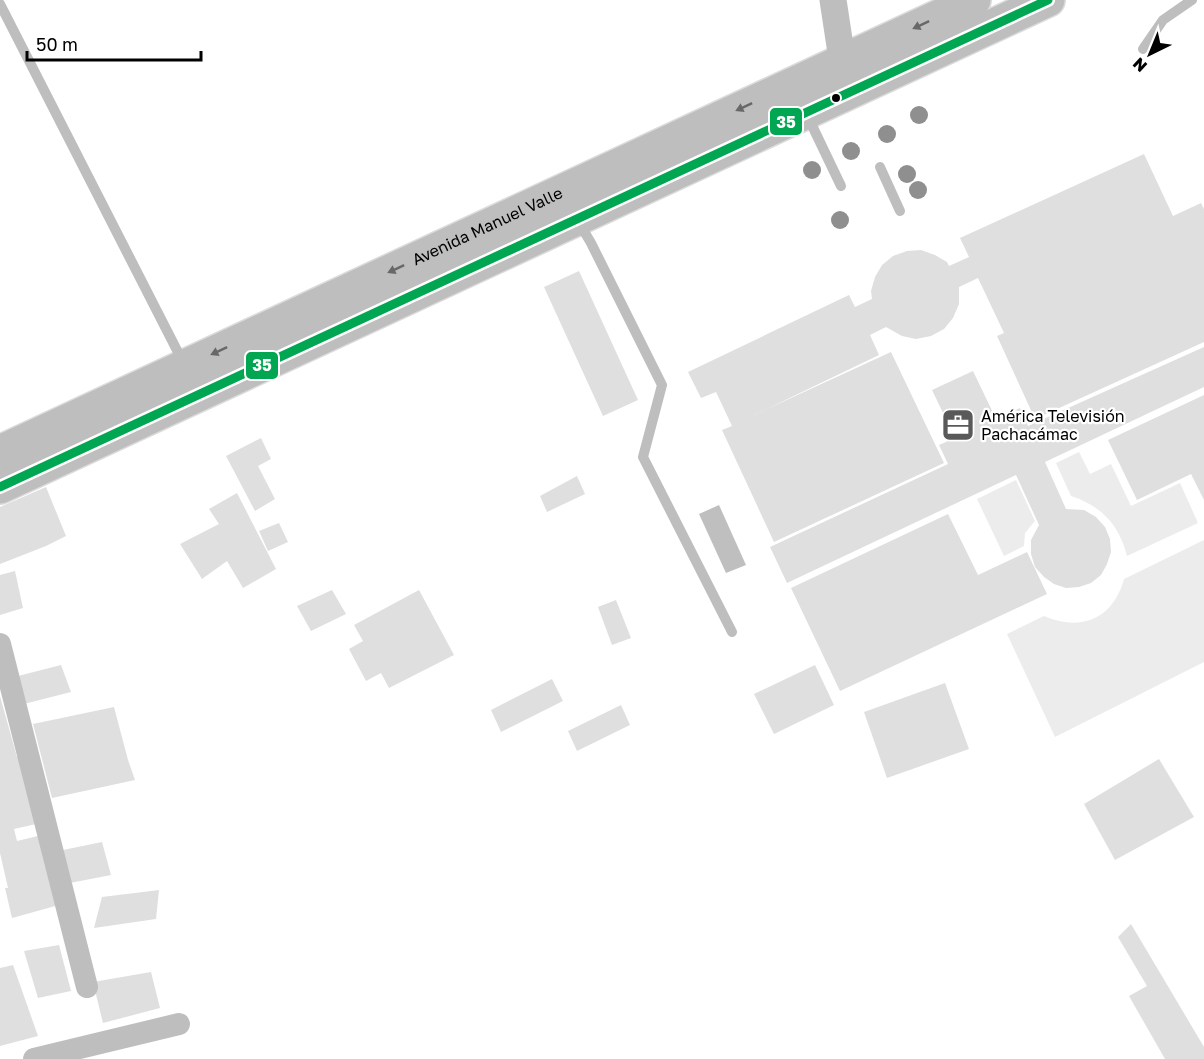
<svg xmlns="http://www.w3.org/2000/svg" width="1204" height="1059" font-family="'Golos Text',sans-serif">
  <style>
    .green { fill: #ececec }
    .water { fill: #bfbfbf }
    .building { fill: #dfdfdf }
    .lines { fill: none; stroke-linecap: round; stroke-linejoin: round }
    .primary-casing { stroke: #dbdbdb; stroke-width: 36 }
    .service { stroke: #bebebe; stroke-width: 10 }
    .minor { stroke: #bebebe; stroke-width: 22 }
    .tertiary { stroke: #bebebe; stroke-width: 27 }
    .primary { stroke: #bebebe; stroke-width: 33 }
    .bus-1-casing { stroke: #fff; stroke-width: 14 }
    .bus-1 { stroke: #00a651; stroke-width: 9 }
    .tree { fill: #8f8f8f }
    .oneway { fill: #686868 }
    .bus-dot { fill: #000; stroke: #fff; stroke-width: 2 }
    .labels { text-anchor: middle; stroke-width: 4.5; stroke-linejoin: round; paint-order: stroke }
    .street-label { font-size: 16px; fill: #000; stroke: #fff }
    .poi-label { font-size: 16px; fill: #000; stroke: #fff; text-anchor: start }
    .line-badge { stroke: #fff; stroke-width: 2 }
    .badge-label { font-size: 16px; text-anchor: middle; font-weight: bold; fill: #fff }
  </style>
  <rect width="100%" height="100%" fill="#fff"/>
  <g class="green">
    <path d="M1079,452L1090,474L1111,464L1131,506L1180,483L1198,523L1127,556C1119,524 1101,506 1071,496L1056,463Z"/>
    <path d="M1016,480L1035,521L1025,533L1024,546L1004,556L977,499Z"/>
    <path d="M1204,540V662L1055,737L1007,634L1044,616C1081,632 1113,619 1124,579Z"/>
  </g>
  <path class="water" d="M719,505L746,565L726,573L699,514Z"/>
  <g class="building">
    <path d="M1144,154L1173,216L1201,203L1204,209V342L1035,419L997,336L1004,333L978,278L959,287V304L953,318L944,329L931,336L916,339L902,336L886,327L870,335L879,355L754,415L891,352L944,463L774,542L722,430L732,426L716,392L701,398L688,372L849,295L855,307L872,299L871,291L875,277L882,265L893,256L907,251L921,250L935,255L947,262L949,266L969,257L960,238Z"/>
    <path d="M579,271L638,400L603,416L544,287Z"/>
    <path d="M1204,347V387L1045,462L1066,509L1084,510L1096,517L1105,527L1110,539L1111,552L1107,564L1101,575L1091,583L1079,587L1066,588L1054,584L1044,577L1035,567L1031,554V540L1039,525L1016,475L787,583L770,547L948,464L939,445L955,438L932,390L973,371L996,419L1020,408L1028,426Z"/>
    <path d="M1204,395V500L1191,474L1137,500L1108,440Z"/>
    <path d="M261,438L271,459L258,466L275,499L255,511L226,456Z"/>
    <path d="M577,476L585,494L547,512L540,496Z"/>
    <path d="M46,487L66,536L46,546L0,564V507Z"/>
    <path d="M237,493L276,569L243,588L227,561L202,579L180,544L219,524L209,509Z"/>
    <path d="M948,514L978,575L1027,552L1047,594L840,691L791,588Z"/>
    <path d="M279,523L288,542L268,551L259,531Z"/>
    <path d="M15,571L23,608L0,615V575Z"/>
    <path d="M332,590L346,614L311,631L297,606Z"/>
    <path d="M419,590L454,655L389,688L381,673L366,681L349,649L363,641L354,625Z"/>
    <path d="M616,600L631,638L612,645L598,607Z"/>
    <path d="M61,665L71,692L24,704L18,676Z"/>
    <path d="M815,665L834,705L774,734L754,694Z"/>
    <path d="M552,679L563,701L501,732L491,710Z"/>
    <path d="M945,683L969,749L887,778L864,712Z"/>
    <path d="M0,696L17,757L23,755L36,824L14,829L17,841L42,835L59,905L12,918L5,888H8L0,853Z"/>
    <path d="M621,705L630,725L577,751L568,731Z"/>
    <path d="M114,707L128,760L135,780L52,798L33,724Z"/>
    <path d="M1159,759L1194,817L1115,860L1084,804Z"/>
    <path d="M102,842L111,875L70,883L63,850Z"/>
    <path d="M159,890L156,919L94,928L102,897Z"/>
    <path d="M1131,924L1204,1047V1059H1165L1129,996L1147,986L1118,937Z"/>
    <path d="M59,945L71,991L38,998L24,951Z"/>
    <path d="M13,965L38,1036L0,1046V968Z"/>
    <path d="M151,972L160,1008L103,1023L93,982Z"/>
  </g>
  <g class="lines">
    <g class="primary-casing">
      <g id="primary">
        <path id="s1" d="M0,452L974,0"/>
        <path d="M0,487L1048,0"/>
      </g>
    </g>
    <g class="service">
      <path d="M0,4L184,364"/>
      <path d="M1143,49L1163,20L1192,0"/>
      <path d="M807,115L841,186"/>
      <path d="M880,167L900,211"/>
      <path d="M578,221L591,243L662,385L643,457L732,632"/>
    </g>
    <g class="minor">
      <path d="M0,644L87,987"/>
      <path d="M34,1059L179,1024"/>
    </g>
    <path class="tertiary" d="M833,0L845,79"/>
    <use href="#primary" class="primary"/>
    <g class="bus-1-casing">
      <path id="bus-1" d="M0,487L1048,0"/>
    </g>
    <use href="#bus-1" class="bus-1"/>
  </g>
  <g class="tree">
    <circle cx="919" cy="115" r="9"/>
    <circle cx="887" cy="134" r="9"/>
    <circle cx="851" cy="151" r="9"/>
    <circle cx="812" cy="170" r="9"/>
    <circle cx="907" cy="174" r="9"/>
    <circle cx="918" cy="190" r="9"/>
    <circle cx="840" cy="220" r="9"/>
  </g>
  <defs><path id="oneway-solid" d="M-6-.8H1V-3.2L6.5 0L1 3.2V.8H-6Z" transform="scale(1.5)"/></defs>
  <g class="oneway">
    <use href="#oneway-solid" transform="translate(921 25) rotate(155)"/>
    <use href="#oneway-solid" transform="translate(744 107) rotate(155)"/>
    <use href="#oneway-solid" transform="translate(396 269) rotate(155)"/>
    <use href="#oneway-solid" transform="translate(219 351) rotate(155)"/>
  </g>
  <defs>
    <g id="office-square" transform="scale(1.725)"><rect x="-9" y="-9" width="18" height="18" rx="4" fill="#595959" stroke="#fff"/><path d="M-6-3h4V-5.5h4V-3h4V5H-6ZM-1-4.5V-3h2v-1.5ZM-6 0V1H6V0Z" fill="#fff"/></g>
  </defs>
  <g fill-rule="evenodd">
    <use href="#office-square" x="958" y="425"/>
  </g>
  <circle class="bus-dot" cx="836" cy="98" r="5"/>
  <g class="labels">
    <g class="street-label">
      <text dy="6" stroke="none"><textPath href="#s1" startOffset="537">Avenida Manuel Valle</textPath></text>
    </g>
    <g class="poi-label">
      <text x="981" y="422">América Televisión<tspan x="981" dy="18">Pachacámac</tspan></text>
    </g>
  </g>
  <g class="line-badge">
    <rect x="769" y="107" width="34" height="29" rx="6" fill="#00a651"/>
    <rect x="245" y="351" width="34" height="29" rx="6" fill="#00a651"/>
  </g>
  <g class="badge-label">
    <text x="786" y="128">35</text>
    <text x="262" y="371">35</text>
  </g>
  <g transform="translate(1150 54) rotate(223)" stroke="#ffffff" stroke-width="4.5" paint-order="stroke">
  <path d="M0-4.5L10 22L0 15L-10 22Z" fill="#000000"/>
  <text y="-9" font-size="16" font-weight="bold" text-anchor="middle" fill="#000000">N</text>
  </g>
  <path d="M27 51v9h174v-9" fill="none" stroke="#000000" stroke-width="3"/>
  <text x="36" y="51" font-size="18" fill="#000000" stroke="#ffffff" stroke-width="4.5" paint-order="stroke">50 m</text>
</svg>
